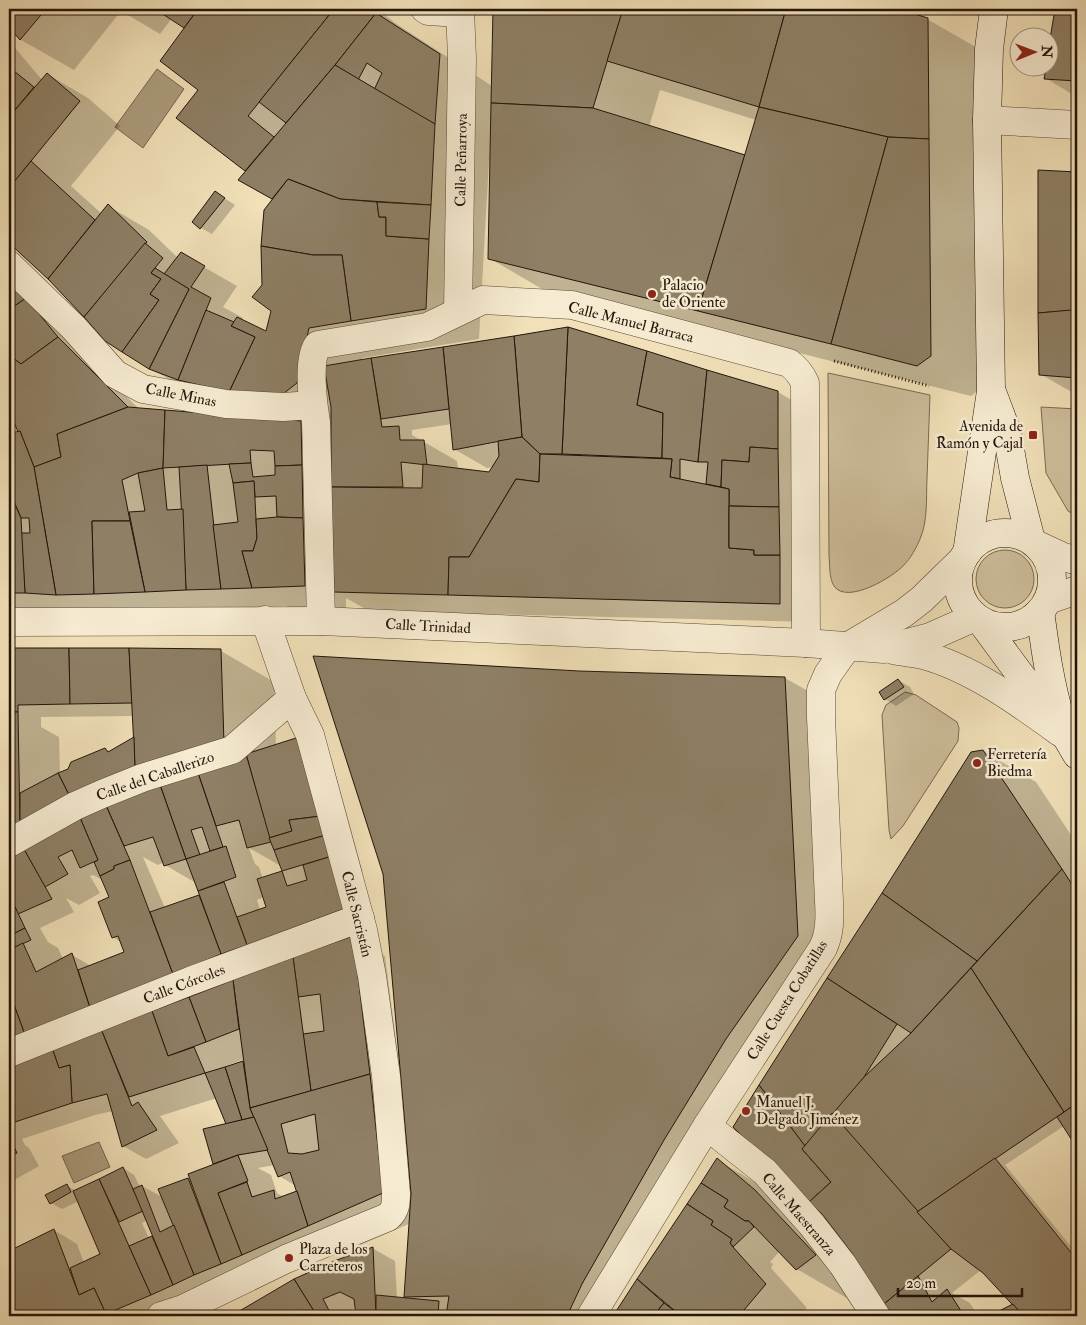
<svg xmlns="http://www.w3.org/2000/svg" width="1086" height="1325" font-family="'IM FELL Double Pica',serif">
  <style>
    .green { fill: #cebd9b; stroke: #786953 }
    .water { fill: #ab9b7d; stroke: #74654f }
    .shadow { fill: #0003; fill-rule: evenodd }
    .building { fill: #8e7f65; stroke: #22150b; fill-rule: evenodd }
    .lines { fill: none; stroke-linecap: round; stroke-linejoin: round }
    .minor-casing { stroke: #564836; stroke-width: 29 }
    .tertiary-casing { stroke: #564836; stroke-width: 29 }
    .secondary-casing { stroke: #22150b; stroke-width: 29 }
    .path { stroke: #22150b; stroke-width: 3; stroke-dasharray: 1 2.5; stroke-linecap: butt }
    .minor { stroke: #f6ebd1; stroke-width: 28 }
    .tertiary { stroke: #f6ebd1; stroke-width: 28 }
    .secondary { stroke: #f6ebd1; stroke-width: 28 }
    .poi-dot { fill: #8f2418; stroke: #f6ebd1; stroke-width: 2 }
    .labels { text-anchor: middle; stroke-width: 5; stroke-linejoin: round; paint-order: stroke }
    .street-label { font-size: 15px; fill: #22150b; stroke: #f6ebd1 }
    .poi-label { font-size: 15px; fill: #22150b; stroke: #f6ebd1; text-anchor: start }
  </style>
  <rect width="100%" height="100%" fill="#f1e0b8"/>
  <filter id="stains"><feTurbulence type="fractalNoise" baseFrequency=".004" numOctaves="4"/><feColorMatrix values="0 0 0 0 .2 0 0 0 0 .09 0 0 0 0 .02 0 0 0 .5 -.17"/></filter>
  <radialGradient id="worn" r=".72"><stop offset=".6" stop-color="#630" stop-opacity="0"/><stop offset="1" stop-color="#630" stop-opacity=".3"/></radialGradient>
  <g class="green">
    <path d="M828,373L930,395C929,423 928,451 927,479C926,499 928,521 920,539C917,547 910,559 904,565C893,577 847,605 834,586C829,578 830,566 829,556Z"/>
    <path d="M1041,407L1077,409V516L1068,511L1046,473Z"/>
    <circle cx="1005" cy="579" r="29"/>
    <path d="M905,692L916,695L957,722L959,728L958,741L903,826L891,839L889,830L882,715L886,705Z"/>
  </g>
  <g class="water">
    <path d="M157,69L184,89L143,148L115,127Z"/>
    <path d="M99,1142L110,1167L74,1183L62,1156Z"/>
  </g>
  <g class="shadow">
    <path d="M9,9H377L398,25L492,86L494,9H894L927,19L981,50L984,386L971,396L542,289L489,258L491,162L489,161L479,339L362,358V361L515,337L778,392L819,416V472H811L813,622L489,614V618L376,615L346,598V609L295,611L286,606L9,620V507L18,508L9,486V436L19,432L9,408V272L88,358L139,409L281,421L183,387L149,368L85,316L49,278L9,241V45L16,49L42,80L47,74L88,98L120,126L71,186L102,214L108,206L149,230L178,258L181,254L237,286L223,307L243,318L242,320L267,333L272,311L263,286L274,199L240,180L247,170L178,117L200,90L186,28L172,18L160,34L121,11L74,70L21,40L9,25ZM660,90L756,120L746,156L649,127ZM301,423L332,424V440ZM452,424L454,449L487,468L494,467L490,473L458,469L457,461L412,435V430ZM504,439L505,441L483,445V443Z"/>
    <path d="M1056,9H1077V97L1045,78L1047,68H1048Z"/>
    <path d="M1039,171L1077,173V395L1040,374Z"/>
    <path d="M215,192L235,205L212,234L201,228Z"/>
    <path d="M9,650L221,651L274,682L276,745L298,738L331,757L363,873L354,867L368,921L279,964L353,937L385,956L398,1054H400L579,672L785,678L808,691L820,949L596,1316H357L356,1308L345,1312L347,1316H234L295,1280L372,1248L395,1261L397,1298H405L411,1223L351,1249L341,1243L177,1316H9V1253L54,1230L77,1244L84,1263L101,1255L79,1201L62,1209L51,1203L67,1186L76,1191L123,1168L134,1175L140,1187L142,1186L164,1198L160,1189L190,1179L214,1165L204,1130L230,1124L217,1098L160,1116L179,1143L146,1159L123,1146L113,1111L95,1115L22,1139L25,1145L29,1148L39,1166L9,1183ZM134,716L135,738L111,752L105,749L60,774L59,737L41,727V717ZM249,848L281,866L283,872L263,879L259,867L255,864ZM337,853L338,855L304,866V863ZM143,857L158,865L164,862L165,865L196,883L201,895L165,908ZM93,875L103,880L110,898L113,937L122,943L126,952L91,966L72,955L63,959L58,948L48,942L40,928L74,912L66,898L79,905L100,893L90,876ZM264,897L267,908L260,910L257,900ZM245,967L255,973L121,1023ZM245,1059L246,1064L243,1063L229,1067V1065ZM275,1165L279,1176L296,1186L298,1191L283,1197L277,1193L271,1175L258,1168ZM147,1220L155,1239L152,1237L149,1238L142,1223Z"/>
    <path d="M898,680L910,687L914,694L896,706L885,699L880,693Z"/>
    <path d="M983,751L1036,782L1077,844V1145L1064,1126L1005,1165L1077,1254V1316H992L1015,1304L981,1270L952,1293L970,1303L978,1316H893L852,1251L823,1213L734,1126L828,978Z"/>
    <path d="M717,1160L770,1191L808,1222L850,1300L797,1269L780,1251L770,1262L773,1264L771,1268L807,1308L800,1316H614Z"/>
  </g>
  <g class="building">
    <path d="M9,9H46L20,40L9,27Z"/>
    <path d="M155,9H198L184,28Z"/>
    <path d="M198,9H334L248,116L274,137L245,171L176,118L198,90L160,61Z"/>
    <path d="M334,9H371L376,13L335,65L286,123L259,102Z"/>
    <path d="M493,9H623L593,108L491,103Z"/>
    <path d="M623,9H786L759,107L607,61Z"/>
    <path d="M786,9H898L928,18L929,139L888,137L759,107Z"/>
    <path d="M1055,9H1077V81L1044,79L1046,68H1048V51Z"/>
    <path d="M376,13L440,54L435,124L374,90L382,73L367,63L358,80L335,65Z"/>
    <path d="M335,65L435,124L431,205L340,199L288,179L272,199L238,180Z"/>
    <path d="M9,67L34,87L9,117Z"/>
    <path d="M47,73L80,101L9,188V117Z"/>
    <path d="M491,103L593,108L745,155L698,311L488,259Z"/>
    <path d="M759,107L888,137L831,344L698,311Z"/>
    <path d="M888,137L929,139L931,356L917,366L831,344Z"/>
    <path d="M31,161L95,220L48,279L9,243V188Z"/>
    <path d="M1038,170L1077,172V310L1038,313Z"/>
    <path d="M288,179L340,199L377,202L379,217H386V236L429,239L426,309L351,321L342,255H313L261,246L264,210Z"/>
    <path d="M215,191L225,198L200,229L192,222Z"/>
    <path d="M377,202L431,205L429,239L386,236V217H379Z"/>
    <path d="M108,204L147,242L84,317L48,279Z"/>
    <path d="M145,243L163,258L151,273L161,279L150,294L159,300L122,352L105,341L84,317Z"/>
    <path d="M261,246L313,255H342L351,321L309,328L297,383L283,394L229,392L255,337L231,326L237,317L266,331L271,311L252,297L262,285Z"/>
    <path d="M181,252L205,266L191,287L211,298L178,380L149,369L189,289L164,274Z"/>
    <path d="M155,268L189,289L149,369L122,352L159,300L150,294L161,279L151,273Z"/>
    <path d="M9,281L26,298L9,310Z"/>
    <path d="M26,298L58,337L21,364L9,355V310Z"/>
    <path d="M206,310L234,322L231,326L255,337L229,392L178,380Z"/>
    <path d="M1071,310H1077V378L1039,375L1038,313Z"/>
    <path d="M568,327L647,351L637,405L663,413L662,458L562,454Z"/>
    <path d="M568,327L562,454H540L522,437L514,336Z"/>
    <path d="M514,336L522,437L453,450L443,347Z"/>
    <path d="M58,337L128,407L57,434L61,457L34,467L20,431L18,432L9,410V355L21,364Z"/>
    <path d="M443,347L449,409L381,419L371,358Z"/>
    <path d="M647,351L707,370L698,462L680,459V479L670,477L672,459L662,458L663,413L637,405Z"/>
    <path d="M371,358L382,427L399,426L400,440H424L427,465L401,462L403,487H331V407L324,366Z"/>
    <path d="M707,370L778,391V449L750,447L749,462L722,460L721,487L706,484L708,462H698Z"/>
    <path d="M128,407L165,410L163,468L138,473L122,480L130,521H92L94,594L56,595L34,467L61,457L57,434Z"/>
    <path d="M165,410L301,421L302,465L275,466L274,451L250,450L251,463L163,468Z"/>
    <path d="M20,431L34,467L56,595L25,593L21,533H30L29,518H21L9,489V481L14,477L9,469V439L11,433Z"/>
    <path d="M522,437L540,454L539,482L516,479L469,557H449L448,595L334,592L331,487L422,488L423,464L489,472L499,456L498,441Z"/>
    <path d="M750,447L778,449L779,507L729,506V489L721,487L722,460L749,462Z"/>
    <path d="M540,454L672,459L670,477L729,489V548L754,550V555H780V604L448,595L449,557H469L516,479L539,482Z"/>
    <path d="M251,463L253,477L275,475V466L302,465L303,518L277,517L276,496L255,497L254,481L233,483L229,464Z"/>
    <path d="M207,465L221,589L186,590L179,467Z"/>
    <path d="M163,468L167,510L183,509L186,590L145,592L129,512L145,511L138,473Z"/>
    <path d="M254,481L257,538L253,551H242L252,588L221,589L213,525L238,522L233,483Z"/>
    <path d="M9,506L16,507L21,518L25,593H9Z"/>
    <path d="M729,506L779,507L780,555H754V550L729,548Z"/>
    <path d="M277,517L303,518L305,586L252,588L242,551H253L257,538L256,519Z"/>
    <path d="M92,521H130L145,592L94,594Z"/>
    <path d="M9,648H69L70,704L18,705V712H9Z"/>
    <path d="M69,648H129L132,703L70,704Z"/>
    <path d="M129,648L221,649L224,743L135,768Z"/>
    <path d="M313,656L579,671L785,677L798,936L726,1039L664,1140L582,1284L567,1316H446L449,1296L404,1297L411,1194L383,874Z"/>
    <path d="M898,679L904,687L884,700L879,692Z"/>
    <path d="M9,712H18L20,829L9,836Z"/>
    <path d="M134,737L135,768L72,801L58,773L68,769L71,762L105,748L108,752Z"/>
    <path d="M299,737L321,816L289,820L292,831L269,838L246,754Z"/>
    <path d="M983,750L1062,869L977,961L882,893L971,752Z"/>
    <path d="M246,754L271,842L247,848L239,820L216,826L197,770Z"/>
    <path d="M197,770L223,847L210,851L202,827L191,830L200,855L186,859L159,782Z"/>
    <path d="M58,773L72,801L20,829V793Z"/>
    <path d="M159,782L186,859L164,866L153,837L124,846L104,801Z"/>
    <path d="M104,801L130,860L114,866V869L100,876L94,862L98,860L78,813Z"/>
    <path d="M78,813L98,860L80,868L72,850L58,857L68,874L45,887L21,844Z"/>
    <path d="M321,816L326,835L274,850L269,838L292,831L289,820Z"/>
    <path d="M326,835L332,856L282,871L274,850Z"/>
    <path d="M21,844L52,899L18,914L9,894V851Z"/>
    <path d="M226,846L236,877L198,891L186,859Z"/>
    <path d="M332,856L346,908L247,945L237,917L266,907L257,879L282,871L287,886L307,880L303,865Z"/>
    <path d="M130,860L173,974L90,1008L78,970L124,952L118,936L112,938L98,902L109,897L100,876L114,869V866Z"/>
    <path d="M1062,869L1077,892V1103L1064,1112L971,968Z"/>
    <path d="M224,882L247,945L221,954L198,891Z"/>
    <path d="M882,893L977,961L911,1033L827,978Z"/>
    <path d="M9,894L25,928L9,936Z"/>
    <path d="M199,895L221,954L173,974L150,912Z"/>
    <path d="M25,928L31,940L9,950V936Z"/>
    <path d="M353,936L370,1074L311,1091L303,1034L324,1031L320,994L298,997L293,957Z"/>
    <path d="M23,943L36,972L72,953L90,1008L25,1035L9,991V950Z"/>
    <path d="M293,957L311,1091L250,1108L233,980Z"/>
    <path d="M971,968L1064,1112L917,1212L832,1113L864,1077L911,1033Z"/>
    <path d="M827,978L897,1024L864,1077L805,1146L759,1085Z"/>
    <path d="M233,980L239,1029L206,1042L189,997Z"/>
    <path d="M9,991L25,1035L9,1043Z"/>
    <path d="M189,997L206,1042L168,1056L152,1011Z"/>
    <path d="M152,1011L168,1056L194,1047L205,1073L129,1097L101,1029Z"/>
    <path d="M101,1029L132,1106L138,1102L157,1130L122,1147L107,1094L72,1103L70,1065L59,1068L51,1045Z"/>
    <path d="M51,1045L59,1068L70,1065L72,1103L9,1124V1062Z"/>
    <path d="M243,1061L250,1108L254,1117L242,1120L225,1067Z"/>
    <path d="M225,1067L242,1120L226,1124L205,1073Z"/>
    <path d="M370,1074L383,1193L308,1226L290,1172L278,1177L250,1108ZM315,1114L319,1150L302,1154L288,1153L281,1124Z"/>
    <path d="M759,1085L805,1146L802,1149L831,1182L809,1202L733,1127Z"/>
    <path d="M1077,1103V1148L1057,1117Z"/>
    <path d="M832,1113L951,1249L884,1304L851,1252L822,1214L809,1202L831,1182L802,1149Z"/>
    <path d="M254,1117L268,1150L238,1155L213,1164L203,1129Z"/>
    <path d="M9,1137L17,1153L9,1157Z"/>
    <path d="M238,1155L248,1181L218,1193L242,1255L221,1264L188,1174Z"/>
    <path d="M717,1158L755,1190L816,1255L796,1270L749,1221H745L724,1207L728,1200L701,1183Z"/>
    <path d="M995,1158L1077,1260V1316H1023L983,1273L951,1249L917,1212Z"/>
    <path d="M123,1167L143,1211L119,1222L99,1179Z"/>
    <path d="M188,1178L221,1264L194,1275L158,1189Z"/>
    <path d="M99,1179L151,1295L106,1314L94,1288L79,1295L70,1268L100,1254L73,1191Z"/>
    <path d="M247,1182L252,1197L274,1190L275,1199L297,1191L308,1226L242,1255L218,1193Z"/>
    <path d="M701,1183L728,1200L724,1207L745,1221H749L754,1227L733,1247L730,1243L732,1239L711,1225L713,1221L687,1204Z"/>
    <path d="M67,1184L71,1192L50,1204L45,1195Z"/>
    <path d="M142,1185L160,1232L174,1225L194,1275L173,1285L133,1189Z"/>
    <path d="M687,1204L713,1221L711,1225L732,1239L730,1243L733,1247L766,1284L739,1316H681L637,1279Z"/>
    <path d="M54,1229L79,1295L94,1288L106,1314L102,1316H9V1251Z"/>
    <path d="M152,1236L173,1285L151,1295L129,1246Z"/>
    <path d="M373,1247L376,1316H356L354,1299L340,1292L323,1299L332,1316H317L294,1279L334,1261Z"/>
    <path d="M918,1276L932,1302L947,1289L961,1311L951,1316H892L884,1304Z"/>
    <path d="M294,1279L317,1316H231Z"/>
    <path d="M637,1279L664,1303L654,1315L651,1313L648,1316H613Z"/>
    <path d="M376,1295L439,1301L438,1316H365H376Z"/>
    <path d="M664,1303L681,1316H655L654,1315Z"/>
    <path d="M1013,1304L1023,1316H989Z"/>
  </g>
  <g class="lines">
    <g class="minor-casing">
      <g id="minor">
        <path d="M425,9L428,11L459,13"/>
        <path d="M987,120L1077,125"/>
        <path d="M9,265L74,328L115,374L143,389L226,404L283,407L313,405"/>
        <path d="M458,311L462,59L460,9"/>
        <path d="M321,621L316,422C313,404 307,359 318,345L427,327L483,300L572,305L789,363C797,369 801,374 805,383L806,643"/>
        <path d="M9,843L75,806L102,794L142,778L232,750L292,698"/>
        <path d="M9,1053L190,981L360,918"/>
        <path d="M707,1126L765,1172L812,1225L843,1265L876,1316"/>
        <path d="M161,1316L183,1309L286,1259L388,1217C396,1210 396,1203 396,1193L386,1076L372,976L363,930L310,735L292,698L265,620"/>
        <path d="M591,1316L707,1126L823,948C830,933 830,918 829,901L821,717V690L828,674L847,647"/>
      </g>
    </g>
    <g class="tertiary-casing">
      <g id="tertiary">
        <path d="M1035,544L1061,556L1077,561"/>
        <path d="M1048,600L1077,590"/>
        <path d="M9,622L321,621L806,643L884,649L930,637L975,617"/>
        <path d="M847,647L904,613L922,599L963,559"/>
        <path d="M893,650C903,652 914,653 923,655C972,668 1021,704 1061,733"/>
      </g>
    </g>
    <g class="secondary-casing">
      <g id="secondary">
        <path d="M992,392L1007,432L1015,478L1031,540"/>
        <circle cx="1005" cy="580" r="47"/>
        <path d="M967,553L991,391L987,120L989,49L994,9"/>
        <path d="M1040,611C1045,648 1050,685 1061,720"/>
        <path d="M980,620L1067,738L1077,755"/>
      </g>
    </g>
    <path class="path" d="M834,361L929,386"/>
    <use href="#minor" class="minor"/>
    <use href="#tertiary" class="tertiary"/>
    <use href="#secondary" class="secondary"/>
  </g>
  <g class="poi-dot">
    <circle cx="652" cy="294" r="5"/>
    <rect x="1028" y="430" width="10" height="10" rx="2.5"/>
    <circle cx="977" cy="763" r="5"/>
    <circle cx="746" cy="1111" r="5"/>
    <circle cx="289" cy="1258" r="5"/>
  </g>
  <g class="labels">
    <g class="street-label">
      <text transform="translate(461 160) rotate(-89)" y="5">Calle Peñarroya</text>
      <text transform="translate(631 322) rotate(14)" y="5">Calle Manuel Barraca</text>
      <text transform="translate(181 395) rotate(11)" y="5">Calle Minas</text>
      <text transform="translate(428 626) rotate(3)" y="5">Calle Trinidad</text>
      <text transform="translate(155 776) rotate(-19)" y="5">Calle del Caballerizo</text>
      <text transform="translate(357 914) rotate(76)" y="5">Calle Sacristán</text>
      <text transform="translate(184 984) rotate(-21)" y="5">Calle Córcoles</text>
      <text transform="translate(787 1000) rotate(-58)" y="5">Calle Cuesta Cobatillas</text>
      <text transform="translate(799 1214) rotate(49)" y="5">Calle Maestranza</text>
    </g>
    <g class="poi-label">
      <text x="662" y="290">Palacio<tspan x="662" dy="17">de Oriente</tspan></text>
      <text x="1023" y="431" text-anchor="end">Avenida de<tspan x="1023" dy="17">Ramón y Cajal</tspan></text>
      <text x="987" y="759">Ferretería<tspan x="987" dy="17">Biedma</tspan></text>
      <text x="756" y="1107">Manuel J.<tspan x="756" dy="17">Delgado Jiménez</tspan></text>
      <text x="299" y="1254">Plaza de los<tspan x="299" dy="17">Carreteros</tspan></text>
    </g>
  </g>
  <rect width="1086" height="1325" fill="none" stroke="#f1e0b8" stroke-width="30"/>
  <rect x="10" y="10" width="1066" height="1305" fill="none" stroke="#22150b" stroke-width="2.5"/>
  <rect x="15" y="15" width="1056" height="1295" fill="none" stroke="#22150b"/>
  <g transform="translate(1034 52) rotate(89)"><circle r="24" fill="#f6ebd1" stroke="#a19582"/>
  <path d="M0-4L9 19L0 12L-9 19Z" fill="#8f2418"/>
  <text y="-8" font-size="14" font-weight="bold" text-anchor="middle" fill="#22150b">N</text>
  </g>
  <path d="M898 1288v8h124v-8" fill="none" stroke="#22150b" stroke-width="2.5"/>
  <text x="906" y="1288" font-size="15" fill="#22150b" stroke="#f6ebd1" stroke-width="4" paint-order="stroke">20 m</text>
  <rect width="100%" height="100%" filter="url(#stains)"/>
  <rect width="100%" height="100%" fill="url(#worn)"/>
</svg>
